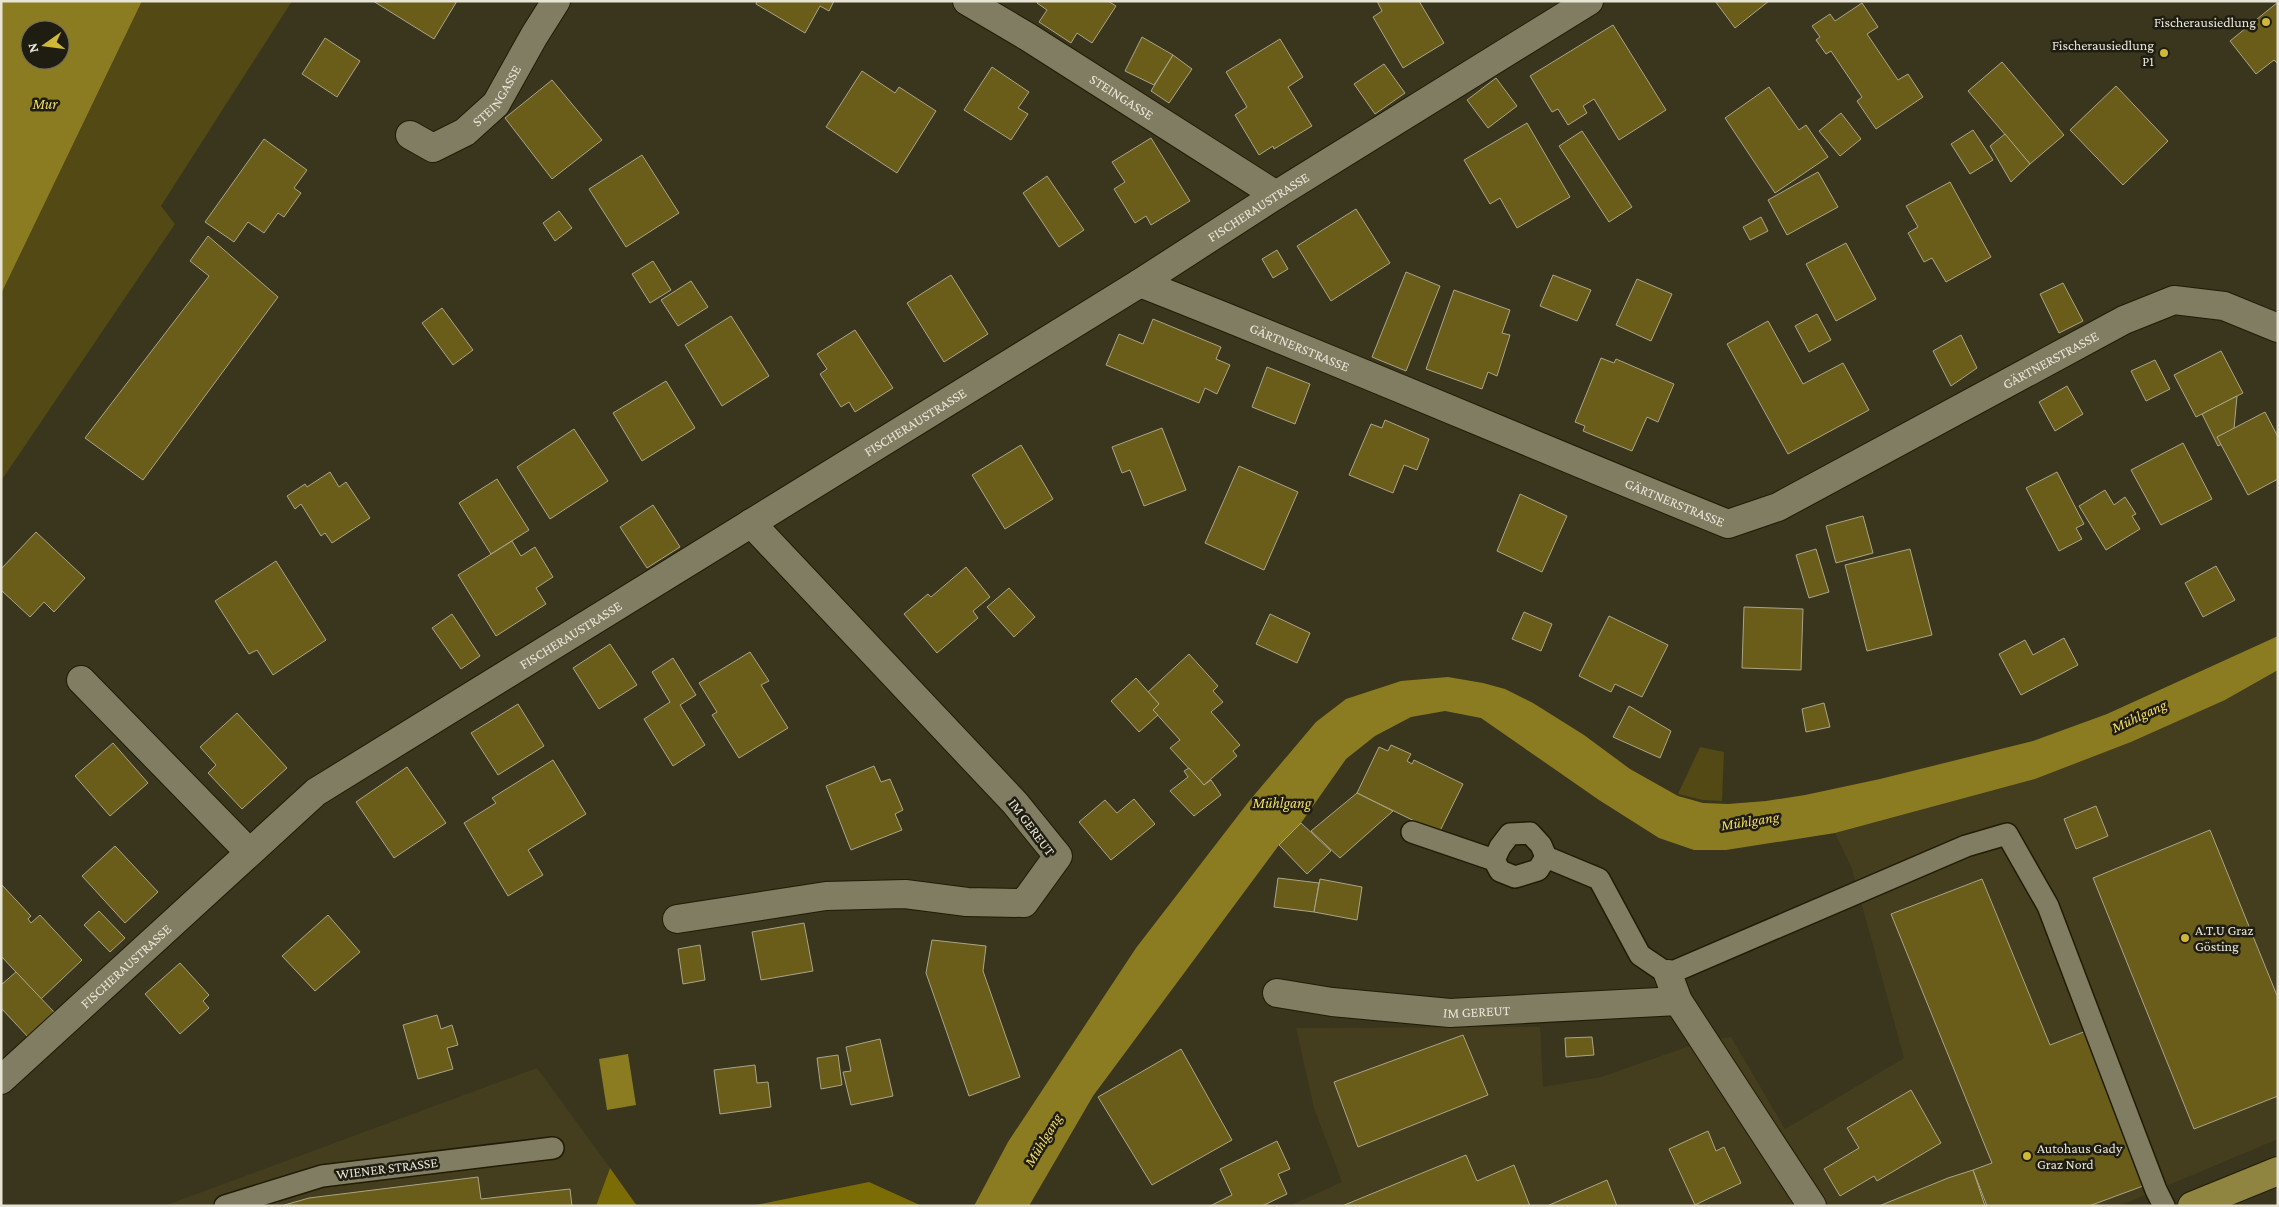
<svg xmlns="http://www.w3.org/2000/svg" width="2279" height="1207" font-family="'Crimson Pro',serif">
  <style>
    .built { fill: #443e1e }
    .green { fill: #524915 }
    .forest { fill: #7c6c05 }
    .water { fill: #8b7c21; fill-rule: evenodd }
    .building { fill: #695d19; stroke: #aaa589 }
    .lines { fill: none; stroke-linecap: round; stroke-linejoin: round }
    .lane-casing { stroke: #211c05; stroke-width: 24 }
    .street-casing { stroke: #211c05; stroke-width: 30 }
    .primary-casing { stroke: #211c05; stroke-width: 30 }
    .lane { stroke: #817d62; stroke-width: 21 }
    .street { stroke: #817d62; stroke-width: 28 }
    .primary { stroke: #8f8440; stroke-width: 28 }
    .poi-dot { fill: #cfb837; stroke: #1f1d12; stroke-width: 2 }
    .labels { text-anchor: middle; stroke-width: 5; stroke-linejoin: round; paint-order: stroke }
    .poi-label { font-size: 14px; fill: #e8e5d6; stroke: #1f1d12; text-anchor: end }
    .street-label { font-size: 14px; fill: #e8e5d6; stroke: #1f1d12 }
    .water-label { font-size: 15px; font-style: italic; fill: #f2dc68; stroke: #1f1d12 }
  </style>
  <rect width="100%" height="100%" fill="#3a351d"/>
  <g class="built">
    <path d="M2278,670V1139L2119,1206H1289L1342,1182L1314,1108L1296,1028L1540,1027L1543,1087L1601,1077L1704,1041L1731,1037L1785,1129L1904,1058L1852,869L1835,833L2035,779L2131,742L2225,700Z"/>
    <path d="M537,1068L610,1168L596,1206H164Z"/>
  </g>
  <g class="green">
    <path d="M142,1H292L161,206L175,224L1,481V294Z"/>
    <path d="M1700,747L1724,752L1722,801L1703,800L1678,794Z"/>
  </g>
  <g class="forest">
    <path d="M610,1168L637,1206H596Z"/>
    <path d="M869,1182L922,1206H751Z"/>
  </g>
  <g class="water">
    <path d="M1,1H142L1,294ZM30,30H60V60H30Z"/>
    <path d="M2278,636V670L2225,700L2131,742L2035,779L1835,833L1726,850H1694L1659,838L1599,800L1481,718L1445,711L1411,717L1375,736L1346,759L1301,823L1279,845L1093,1096L1029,1206H974L1008,1142L1136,948L1250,800L1316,722L1346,699L1401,681L1448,677L1483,683L1505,689L1533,703L1584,735L1630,769L1678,796L1703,803L1728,804L1766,801L1805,795L1880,779L2033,741L2107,714Z"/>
    <path d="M628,1054L636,1105L607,1110L599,1059Z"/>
  </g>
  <g class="building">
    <path d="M373,1H457L434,39Z"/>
    <path d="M757,1H834L829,11L820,6L805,33L756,4Z"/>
    <path d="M1038,1H1108L1116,6L1092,43L1077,33L1071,43L1039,22L1047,10L1037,3Z"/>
    <path d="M1377,1H1419L1444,43L1403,68L1373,17L1382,11Z"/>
    <path d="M1715,1H1769L1735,28Z"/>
    <path d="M2278,2V64L2274,60L2256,74L2230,41Z"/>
    <path d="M1862,3L1878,27L1867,34L1898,80L1908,74L1923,97L1876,129L1857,101L1862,97L1831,51L1826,54L1816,40L1820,37L1812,26L1830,14L1835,21Z"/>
    <path d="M1613,25L1666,110L1619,140L1594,99L1583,106L1587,113L1568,125L1558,109L1552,112L1530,76Z"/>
    <path d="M1142,37L1173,55L1154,85L1125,71Z"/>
    <path d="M325,38L360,61L337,97L302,74Z"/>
    <path d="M1280,39L1303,77L1288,87L1312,126L1274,149L1273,146L1259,155L1235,115L1247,107L1226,72Z"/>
    <path d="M1173,55L1192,69L1169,103L1151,91Z"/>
    <path d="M2002,62L2064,135L2030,164L1968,91Z"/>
    <path d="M1384,64L1405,93L1375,114L1354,84Z"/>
    <path d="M992,67L1029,92L1018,108L1028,114L1011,140L964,110Z"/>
    <path d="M862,71L895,93L899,87L936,111L897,173L826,127Z"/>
    <path d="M1496,78L1517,106L1488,128L1467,100Z"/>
    <path d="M552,80L602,140L552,179L505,118Z"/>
    <path d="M2116,86L2168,141L2123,185L2070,130Z"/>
    <path d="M1769,87L1799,130L1806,125L1828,157L1775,193L1725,118Z"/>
    <path d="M1841,113L1861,139L1840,156L1819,131Z"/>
    <path d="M1527,123L1570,197L1517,228L1500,198L1490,204L1464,160Z"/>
    <path d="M1973,130L1993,160L1970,174L1951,144Z"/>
    <path d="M1582,131L1632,207L1609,222L1559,146Z"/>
    <path d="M2005,134L2030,164L2011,182L1990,146Z"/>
    <path d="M1151,138L1190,201L1151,225L1146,216L1135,223L1114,189L1125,182L1112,162Z"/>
    <path d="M264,139L307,170L294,188L301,193L284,217L278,213L264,233L248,222L234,242L205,222Z"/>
    <path d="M642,155L679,213L626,247L589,189Z"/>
    <path d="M1818,172L1838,207L1787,235L1768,200Z"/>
    <path d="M1047,176L1084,230L1059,247L1023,193Z"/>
    <path d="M1950,182L1991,257L1946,282L1932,258L1924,262L1908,233L1918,227L1906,206Z"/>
    <path d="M1356,209L1390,263L1331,301L1297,246Z"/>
    <path d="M559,211L572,228L555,241L543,223Z"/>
    <path d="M1761,217L1768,231L1750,240L1743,227Z"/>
    <path d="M208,236L278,297L143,480L85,438L209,276L190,261Z"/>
    <path d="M1846,243L1876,299L1836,321L1806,264Z"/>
    <path d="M1277,250L1288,269L1273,278L1262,259Z"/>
    <path d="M653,261L671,290L650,303L632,274Z"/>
    <path d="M1406,272L1440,286L1406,371L1372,357Z"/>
    <path d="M951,275L988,334L944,362L907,303Z"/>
    <path d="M1553,275L1591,290L1577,321L1540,306Z"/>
    <path d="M1637,279L1672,294L1651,341L1616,325Z"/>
    <path d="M691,281L708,307L678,326L661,300Z"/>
    <path d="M2063,283L2083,321L2059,333L2040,294Z"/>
    <path d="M1454,290L1510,310L1502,333L1510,335L1497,376L1488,372L1482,389L1426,369Z"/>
    <path d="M442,308L473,350L453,365L422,323Z"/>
    <path d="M1817,314L1831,340L1809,352L1795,326Z"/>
    <path d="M731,316L769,376L722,406L685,345Z"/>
    <path d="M1153,319L1221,347L1216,359L1230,365L1217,394L1205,388L1199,403L1106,365L1119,334L1143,344Z"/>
    <path d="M1768,321L1803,384L1843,363L1869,410L1788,454L1727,344Z"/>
    <path d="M855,330L893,388L855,412L849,402L841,407L820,374L827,369L817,354Z"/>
    <path d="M1961,335L1977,368L1951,386L1933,351Z"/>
    <path d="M2221,351L2243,393L2196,417L2174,375Z"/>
    <path d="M1601,358L1614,363L1616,359L1674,384L1658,422L1647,417L1632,451L1583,431L1585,426L1575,422Z"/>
    <path d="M2155,360L2170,389L2146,401L2131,371Z"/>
    <path d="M1267,367L1310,384L1295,424L1252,407Z"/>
    <path d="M666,381L695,428L642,461L613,413Z"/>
    <path d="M2067,386L2083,414L2055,431L2039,402Z"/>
    <path d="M2237,396L2234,429L2217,437L2222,444L2218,446L2202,414Z"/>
    <path d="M2265,412L2278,437V479L2248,495L2217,437Z"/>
    <path d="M1385,420L1429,439L1417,470L1404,465L1393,493L1349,475L1371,424L1382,428Z"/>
    <path d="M1162,428L1186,490L1144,506L1130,470L1122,473L1112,447Z"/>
    <path d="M574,429L608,481L550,519L517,467Z"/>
    <path d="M2183,443L2212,499L2161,525L2131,470Z"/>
    <path d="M1021,445L1053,499L1005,529L972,475Z"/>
    <path d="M1239,466L1298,492L1264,570L1205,543Z"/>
    <path d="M330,472L339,487L346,482L370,518L332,543L325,533L321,536L301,504L295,509L287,496L305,484L307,487Z"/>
    <path d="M2057,472L2084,524L2076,528L2082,539L2059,551L2026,488Z"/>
    <path d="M497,479L529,530L491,554L459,503Z"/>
    <path d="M2105,490L2114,505L2125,497L2136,514L2132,516L2140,529L2106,550L2079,506Z"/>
    <path d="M1520,494L1567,516L1542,572L1497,551Z"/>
    <path d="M653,505L680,547L647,568L620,527Z"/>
    <path d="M1863,516L1873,553L1836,563L1826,526Z"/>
    <path d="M36,532L85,578L54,612L44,602L30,617L1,590V569Z"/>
    <path d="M512,541L521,556L535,547L553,577L536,588L546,604L496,636L458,575Z"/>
    <path d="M1816,549L1829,592L1809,598L1796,555Z"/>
    <path d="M1910,549L1932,635L1867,651L1845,565Z"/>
    <path d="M276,561L326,640L273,675L257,650L249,654L215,601Z"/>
    <path d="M2216,566L2235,600L2203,617L2185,583Z"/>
    <path d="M966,567L990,597L973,611L978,618L937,653L904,614L928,594L931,597Z"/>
    <path d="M1009,588L1035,617L1014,637L987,607Z"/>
    <path d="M1744,607L1803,609L1801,670L1742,668Z"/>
    <path d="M1524,612L1552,624L1541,651L1512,639Z"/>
    <path d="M452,614L480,656L461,669L432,628Z"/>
    <path d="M1270,614L1310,633L1297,663L1256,644Z"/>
    <path d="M1609,616L1668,645L1642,697L1615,684L1611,692L1579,676Z"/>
    <path d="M2064,638L2078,665L2021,695L1999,654L2025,640L2033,655Z"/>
    <path d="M610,644L637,685L599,709L573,668Z"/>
    <path d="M750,652L769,681L761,685L788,728L739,758L712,715L717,712L699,683Z"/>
    <path d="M1189,654L1218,686L1213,691L1223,702L1211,712L1240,745L1233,751L1237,756L1204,785L1170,748L1180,740L1153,710L1159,704L1148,692Z"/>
    <path d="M673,658L696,695L680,705L705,745L673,766L644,719L670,702L652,672Z"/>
    <path d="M1136,678L1159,704L1153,710L1158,715L1139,732L1111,701Z"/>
    <path d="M1824,703L1830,727L1806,732L1802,709Z"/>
    <path d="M518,704L544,746L498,775L471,733Z"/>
    <path d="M1629,706L1671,731L1660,758L1613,737Z"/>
    <path d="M237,713L287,768L242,809L208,773L216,765L200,747Z"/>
    <path d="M113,743L148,783L110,816L75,776Z"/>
    <path d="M1391,745L1411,754L1407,761L1412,764L1414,760L1463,784L1439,833L1357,793L1379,747L1388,751Z"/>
    <path d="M553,760L586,814L528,850L543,875L508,896L464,823L496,803L492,798Z"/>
    <path d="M874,766L881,782L890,779L903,810L895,814L902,830L851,850L826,786Z"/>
    <path d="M407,767L446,823L394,858L356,802Z"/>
    <path d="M1189,768L1204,785L1211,780L1221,795L1194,816L1170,791L1188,777L1184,771Z"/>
    <path d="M1357,793L1393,811L1340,858L1311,831Z"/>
    <path d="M1134,799L1155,824L1111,860L1079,822L1105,800L1117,813Z"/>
    <path d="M2096,806L2108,836L2076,849L2064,819Z"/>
    <path d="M1301,823L1331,851L1307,874L1279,845Z"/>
    <path d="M2210,830L2278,998V1096L2194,1129L2093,878Z"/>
    <path d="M115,846L158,892L125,923L82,876Z"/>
    <path d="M1278,878L1319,883L1314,912L1274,907Z"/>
    <path d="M1320,879L1362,887L1357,920L1314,912Z"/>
    <path d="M1982,879L2050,1045L2086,1031L2143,1186L2089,1206H1987L1973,1170L1992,1163L1891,914Z"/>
    <path d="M1,884L31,916L28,919L31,923L40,915L82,960L41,999L1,956Z"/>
    <path d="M99,911L125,938L110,952L84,925Z"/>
    <path d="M328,915L360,952L315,991L282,956Z"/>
    <path d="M804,923L813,971L761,980L752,932Z"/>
    <path d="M932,940L986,946L983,971L1020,1077L969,1096L926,973Z"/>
    <path d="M700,945L705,980L683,984L678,949Z"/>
    <path d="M180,963L209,995L203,1001L209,1008L180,1034L145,994Z"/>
    <path d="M16,972L55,1013L29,1038L1,1008V985Z"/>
    <path d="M437,1015L441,1029L452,1025L458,1045L447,1048L453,1069L418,1079L403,1025Z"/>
    <path d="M1463,1035L1488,1095L1358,1147L1334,1082Z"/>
    <path d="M1592,1037L1594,1055L1566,1057L1565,1038Z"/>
    <path d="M880,1039L893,1096L851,1105L843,1072L851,1071L846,1047Z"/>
    <path d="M1181,1049L1232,1140L1152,1185L1098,1097Z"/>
    <path d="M838,1055L842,1085L821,1089L817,1058Z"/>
    <path d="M755,1065L757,1083L768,1082L771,1107L720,1114L714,1070Z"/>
    <path d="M1911,1090L1941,1143L1877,1181L1874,1176L1840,1196L1824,1169L1859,1148L1847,1128Z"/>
    <path d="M1708,1131L1716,1151L1724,1147L1741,1183L1695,1205L1669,1149Z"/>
    <path d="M1277,1141L1290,1169L1278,1174L1287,1194L1262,1206H1210L1232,1195L1220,1169Z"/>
    <path d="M1466,1155L1477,1181L1514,1165L1530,1206H1342Z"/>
    <path d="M1973,1170L1985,1206H1879L1948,1178Z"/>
    <path d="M478,1177L481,1199L570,1189L572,1206H281L309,1198Z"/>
    <path d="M1607,1180L1617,1206H1547Z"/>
  </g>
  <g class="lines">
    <g class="lane-casing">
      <g id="lane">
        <path d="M1412,832L1494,860L1500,871L1515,877L1538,870L1546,857L1599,879L1640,955L1668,974L1966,846L2007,834L2048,906L2156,1190L2164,1206"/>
        <path d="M1494,860L1500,847L1510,834L1530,833L1541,845L1546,857"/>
        <path d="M225,1206L322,1176L553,1148"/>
      </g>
    </g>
    <g class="street-casing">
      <g id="street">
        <path id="s1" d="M967,1L1028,37L1276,195"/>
        <path id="s2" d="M410,135L433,148L465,132L496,104L534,36L556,1"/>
        <path id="s3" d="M1140,283C1337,360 1532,445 1728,524L1778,507L2124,320L2174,300L2224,306L2278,328"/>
        <path d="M81,680L249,852"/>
        <path d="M677,919L826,896L905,894L967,902L1024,903L1058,856L1015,803L751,523"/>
        <path d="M1668,974L1678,1001"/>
        <path id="s4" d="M1277,993L1332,1002L1450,1013L1678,1001L1812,1206"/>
        <path id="s5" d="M1,1080L316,792L1140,283L1276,195L1589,1"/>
      </g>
    </g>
    <g class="primary-casing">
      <path id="primary" d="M2192,1206L2278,1171"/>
    </g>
    <use href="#lane" class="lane"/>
    <use href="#street" class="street"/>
    <use href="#primary" class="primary"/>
  </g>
  <g class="poi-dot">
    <circle cx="2266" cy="22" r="5"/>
    <circle cx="2164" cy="53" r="5"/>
    <circle cx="2185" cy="938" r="5"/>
    <circle cx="2027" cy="1156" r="5"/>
  </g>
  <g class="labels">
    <g class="poi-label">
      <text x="2256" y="27">Fischerausiedlung</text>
      <text x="2154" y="50">Fischerausiedlung<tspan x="2154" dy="16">P1</tspan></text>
      <text x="2195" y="935" text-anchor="start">A.T.U Graz<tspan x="2195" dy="16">Gösting</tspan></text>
      <text x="2037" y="1153" text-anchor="start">Autohaus Gady<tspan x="2037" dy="16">Graz Nord</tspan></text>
    </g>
    <g class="street-label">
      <text dy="5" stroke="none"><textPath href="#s2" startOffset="111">STEINGASSE</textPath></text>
      <text dy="5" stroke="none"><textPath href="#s1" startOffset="182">STEINGASSE</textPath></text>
      <text dy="5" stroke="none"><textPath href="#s5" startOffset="1536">FISCHERAUSTRASSE</textPath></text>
      <text dy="5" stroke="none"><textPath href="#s3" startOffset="172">GÄRTNERSTRASSE</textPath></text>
      <text dy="5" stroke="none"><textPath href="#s3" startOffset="998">GÄRTNERSTRASSE</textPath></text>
      <text dy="5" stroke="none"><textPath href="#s5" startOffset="1131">FISCHERAUSTRASSE</textPath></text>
      <text dy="5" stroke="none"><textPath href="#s3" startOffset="578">GÄRTNERSTRASSE</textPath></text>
      <text dy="5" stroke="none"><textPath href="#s5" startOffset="726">FISCHERAUSTRASSE</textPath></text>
      <text transform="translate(1032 827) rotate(53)" y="5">IM GEREUT</text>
      <text dy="5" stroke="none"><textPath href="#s5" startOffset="169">FISCHERAUSTRASSE</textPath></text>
      <text dy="5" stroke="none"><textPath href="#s4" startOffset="201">IM GEREUT</textPath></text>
      <text transform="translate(387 1168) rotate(-7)" y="5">WIENER STRASSE</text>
    </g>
    <g class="water-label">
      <text x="45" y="109">Mur</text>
      <text transform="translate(2139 716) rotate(-25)" y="5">Mühlgang</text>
      <text x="1282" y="808">Mühlgang</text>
      <text transform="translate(1750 821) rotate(-9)" y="5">Mühlgang</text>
      <text transform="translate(1043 1140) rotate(-59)" y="5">Mühlgang</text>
    </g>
  </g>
  <rect width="2279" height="1207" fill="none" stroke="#e8e5d6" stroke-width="5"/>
  <g transform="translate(45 45) rotate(256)"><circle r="24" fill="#1f1d12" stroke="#6f6d60"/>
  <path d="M0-4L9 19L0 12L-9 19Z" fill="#cfb837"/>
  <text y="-8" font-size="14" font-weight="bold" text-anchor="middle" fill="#e8e5d6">N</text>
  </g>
</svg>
